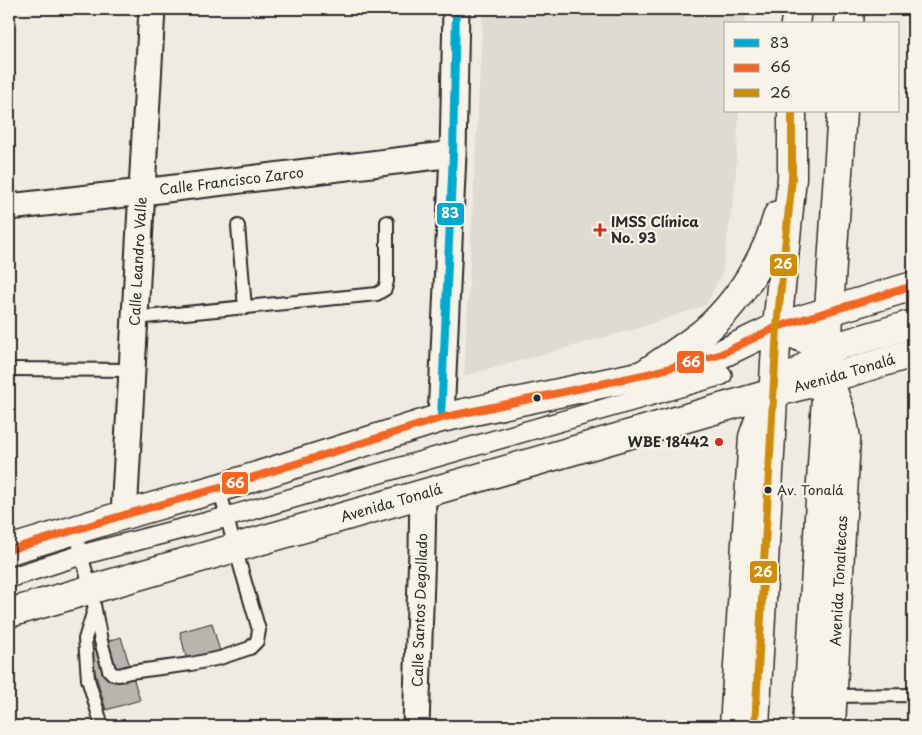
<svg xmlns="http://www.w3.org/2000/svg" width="922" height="735" font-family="'Playpen Sans',sans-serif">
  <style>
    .built { fill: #dedbd1 }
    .building { fill: #b8b5ae; stroke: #2b2b2b }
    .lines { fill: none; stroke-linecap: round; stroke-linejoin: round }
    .service-casing { stroke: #2b2b2b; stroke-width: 16 }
    .pedestrian-casing { stroke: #2b2b2b; stroke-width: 22 }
    .minor-casing { stroke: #2b2b2b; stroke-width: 29 }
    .tertiary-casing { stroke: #2b2b2b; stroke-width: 31 }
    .secondary-casing { stroke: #2b2b2b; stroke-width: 31 }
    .primary-casing { stroke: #2b2b2b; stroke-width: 31 }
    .motorway-casing { stroke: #2b2b2b; stroke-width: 31 }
    .service { stroke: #f7f3e8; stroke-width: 12 }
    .pedestrian { stroke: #f7f3e8; stroke-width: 19 }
    .minor { stroke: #f7f3e8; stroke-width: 25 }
    .tertiary { stroke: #f7f3e8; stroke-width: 28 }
    .secondary { stroke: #f7f3e8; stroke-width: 28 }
    .primary { stroke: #f7f3e8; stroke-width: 28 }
    .motorway { stroke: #f7f3e8; stroke-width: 28 }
    .bus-1-casing { stroke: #f7f3e8; stroke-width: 11 }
    .bus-2-casing { stroke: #f7f3e8; stroke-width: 11 }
    .bus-3-casing { stroke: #f7f3e8; stroke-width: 11 }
    .bus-1 { stroke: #00a9ce; stroke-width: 8 }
    .bus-2 { stroke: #f26522; stroke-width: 8 }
    .bus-3 { stroke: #ce8d09; stroke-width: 8 }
    .poi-dot { fill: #c8321e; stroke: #f7f3e8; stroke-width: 2 }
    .bus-dot { fill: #2b2b2b; stroke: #f7f3e8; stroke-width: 2 }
    .labels { text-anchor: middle; stroke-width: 4.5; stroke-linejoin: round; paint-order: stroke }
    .bus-label { font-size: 13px; fill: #2b2b2b; stroke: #f7f3e8; text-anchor: start }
    .street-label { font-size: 14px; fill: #2b2b2b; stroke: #f7f3e8 }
    .poi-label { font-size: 14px; font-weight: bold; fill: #2b2b2b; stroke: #f7f3e8; text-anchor: start }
    .line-badge { stroke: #f7f3e8; stroke-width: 2 }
    .badge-label { font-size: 14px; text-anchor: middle; font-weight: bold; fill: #fff }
  </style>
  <rect width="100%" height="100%" fill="#efebe0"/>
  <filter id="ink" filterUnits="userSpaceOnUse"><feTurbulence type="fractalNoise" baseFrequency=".02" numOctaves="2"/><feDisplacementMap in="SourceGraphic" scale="10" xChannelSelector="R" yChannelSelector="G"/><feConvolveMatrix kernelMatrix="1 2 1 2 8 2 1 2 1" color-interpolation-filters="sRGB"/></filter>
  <g filter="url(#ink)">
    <path class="built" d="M483,9H746L745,24H726V111H739L735,188L722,273L706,305L639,328L464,376Z"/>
    <g class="building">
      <path d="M212,623L220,652L187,661L180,632Z"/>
      <path d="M121,637L140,700L106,710L88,648Z"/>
    </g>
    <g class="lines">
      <g class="service-casing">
        <g id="service">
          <path d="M238,226L245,308"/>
          <path d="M135,318L377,294L385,289L387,281V222"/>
          <path d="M10,369L132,370"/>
          <path d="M76,530L81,555L91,589L101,641L109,670L113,674L119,675L130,672L191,664L220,658L250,648L257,641L259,630L235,548L219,488"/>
          <path d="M94,610L85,639L88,679L102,726"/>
          <path d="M833,696L913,695"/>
        </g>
      </g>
      <g class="pedestrian-casing">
        <path id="pedestrian" d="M9,578L81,555L227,517L722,375"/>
      </g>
      <g class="minor-casing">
        <g id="minor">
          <path id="s1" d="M9,207L142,192L453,154"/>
          <path d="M441,418L453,154L456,9"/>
          <path id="s2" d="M124,515L152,9"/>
          <path id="s3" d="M416,726L422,549L423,494"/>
        </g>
      </g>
      <g class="tertiary-casing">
        <g id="tertiary">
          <path d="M9,550L124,515L219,488L441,418L643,375L719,355L777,327L913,286"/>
          <path id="s4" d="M9,613L773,393L827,379L913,353"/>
        </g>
      </g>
      <g class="secondary-casing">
        <g id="secondary">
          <path d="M827,379C837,398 843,416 846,438L831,726"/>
          <path d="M734,726L753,437C758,421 764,407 773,393"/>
        </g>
      </g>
      <g class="primary-casing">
        <g id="primary">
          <path d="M777,327L828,349"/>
          <path d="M643,375C663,361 684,348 703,333C731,309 753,277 768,244C772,234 775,224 778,215"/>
          <path d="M773,393L828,349L913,324"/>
          <path d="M755,726L777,327L792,178V111"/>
          <path d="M807,726L827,379L829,311L842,111"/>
        </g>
      </g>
      <g class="motorway-casing">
        <g id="motorway">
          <path d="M795,24L797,9"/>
          <path d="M849,24L850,9"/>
        </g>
      </g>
      <use href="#service" class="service"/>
      <use href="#pedestrian" class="pedestrian"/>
      <use href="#minor" class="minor"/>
      <use href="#tertiary" class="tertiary"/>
      <use href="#secondary" class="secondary"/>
      <use href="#primary" class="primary"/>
      <use href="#motorway" class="motorway"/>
      <g class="bus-1-casing">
        <path id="bus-1" d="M441,418L453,154L456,9"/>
      </g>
      <g class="bus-2-casing">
        <path id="bus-2" d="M9,550L124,515L219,488L441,418L643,375L719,355L777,327L913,286"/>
      </g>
      <g class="bus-3-casing">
        <path id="bus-3" d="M755,726L777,327L792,178V111"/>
      </g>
      <use href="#bus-1" class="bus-1"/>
      <use href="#bus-2" class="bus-2"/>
      <use href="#bus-3" class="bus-3"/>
    </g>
  </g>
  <g class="poi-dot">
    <path d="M597.5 222.5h5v5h5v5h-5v5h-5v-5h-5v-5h5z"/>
    <circle cx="719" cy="442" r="5"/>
  </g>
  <g class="bus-dot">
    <circle cx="537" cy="398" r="4.5"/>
    <circle cx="768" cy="490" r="4.5"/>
  </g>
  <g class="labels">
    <g class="bus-label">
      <text x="777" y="495">Av. Tonalá</text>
    </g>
    <g class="street-label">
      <text dy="5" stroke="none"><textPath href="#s1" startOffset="224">Calle Francisco Zarco</textPath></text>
      <text dy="5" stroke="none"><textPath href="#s2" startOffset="254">Calle Leandro Valle</textPath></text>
      <text dy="5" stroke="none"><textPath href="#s4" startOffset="869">Avenida Tonalá</textPath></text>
      <text dy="5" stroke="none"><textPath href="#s4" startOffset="398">Avenida Tonalá</textPath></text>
      <text transform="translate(839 581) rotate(-87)" y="5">Avenida Tonaltecas</text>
      <text dy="5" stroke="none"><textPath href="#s3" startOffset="116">Calle Santos Degollado</textPath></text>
    </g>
    <g class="poi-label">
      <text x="611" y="227">IMSS Clínica<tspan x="611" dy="16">No. 93</tspan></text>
      <text x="709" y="447" text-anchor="end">WBE 18442</text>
    </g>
  </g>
  <g class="line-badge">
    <rect x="436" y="202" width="29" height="24" rx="5" fill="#00a9ce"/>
    <rect x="769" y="253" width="29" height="24" rx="5" fill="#ce8d09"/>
    <rect x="676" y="350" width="29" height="24" rx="5" fill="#f26522"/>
    <rect x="221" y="471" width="28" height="24" rx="5" fill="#f26522"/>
    <rect x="749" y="560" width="29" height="24" rx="5" fill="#ce8d09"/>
  </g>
  <g class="badge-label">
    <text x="450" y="218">83</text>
    <text x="783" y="269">26</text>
    <text x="691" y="367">66</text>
    <text x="235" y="488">66</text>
    <text x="763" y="577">26</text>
  </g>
  <rect width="922" height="735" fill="none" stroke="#f7f3e8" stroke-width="30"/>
  <rect x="15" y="15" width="892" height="705" fill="none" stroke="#2b2b2b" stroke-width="2" filter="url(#ink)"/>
  <rect x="724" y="22" width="175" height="90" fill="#f7f3e8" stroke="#a5a39c"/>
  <rect x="734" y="39" width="25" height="8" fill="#00a9ce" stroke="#a5a39c"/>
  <text x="770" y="48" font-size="15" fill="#2b2b2b">83</text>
  <rect x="734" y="64" width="25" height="8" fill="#f26522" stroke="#a5a39c"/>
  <text x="770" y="72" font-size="15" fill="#2b2b2b">66</text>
  <rect x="734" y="89" width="25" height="8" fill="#ce8d09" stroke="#a5a39c"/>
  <text x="770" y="98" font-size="15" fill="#2b2b2b">26</text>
</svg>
